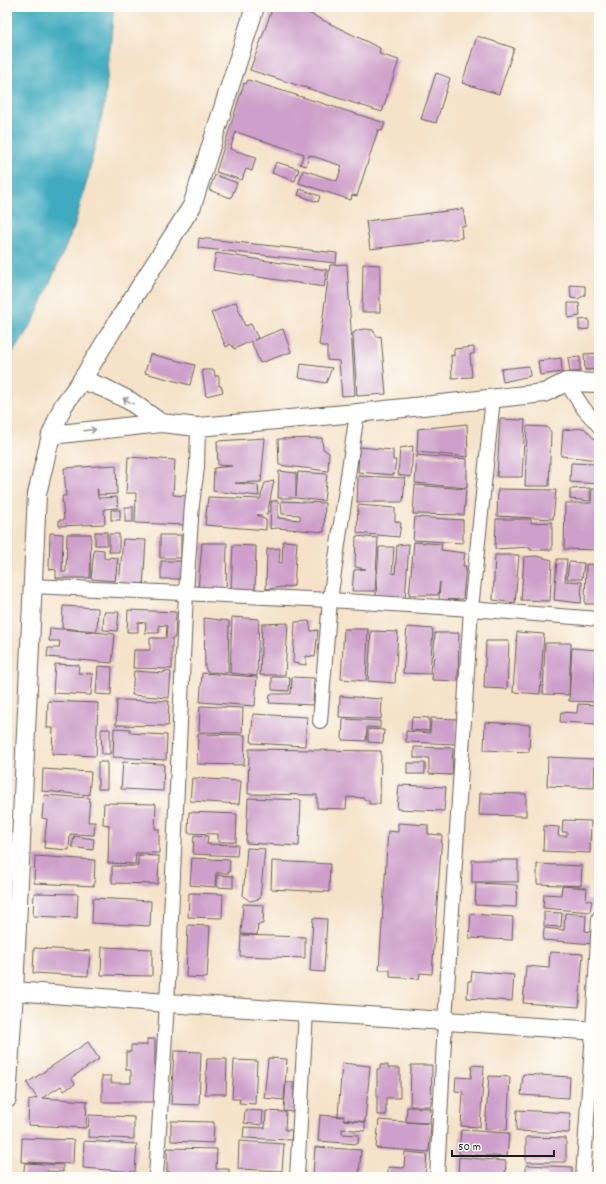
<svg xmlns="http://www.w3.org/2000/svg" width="606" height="1184" font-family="Dekko,sans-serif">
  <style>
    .water { fill: #40abc0; stroke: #2e646e }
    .building { fill: #ce9fca }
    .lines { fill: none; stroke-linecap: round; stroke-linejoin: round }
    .minor-casing { stroke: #686158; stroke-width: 16 }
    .tertiary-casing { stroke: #686158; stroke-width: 20 }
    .minor { stroke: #fff; stroke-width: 14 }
    .tertiary { stroke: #fff; stroke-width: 18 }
    .oneway { stroke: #999 }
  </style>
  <rect width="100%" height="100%" fill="#fdfcf7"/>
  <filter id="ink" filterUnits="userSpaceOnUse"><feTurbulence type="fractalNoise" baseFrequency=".025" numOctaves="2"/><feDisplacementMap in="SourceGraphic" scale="8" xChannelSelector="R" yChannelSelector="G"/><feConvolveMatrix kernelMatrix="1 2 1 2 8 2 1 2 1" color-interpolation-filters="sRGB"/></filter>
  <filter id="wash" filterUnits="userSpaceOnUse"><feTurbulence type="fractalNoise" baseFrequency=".012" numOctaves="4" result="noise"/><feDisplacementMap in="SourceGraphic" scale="16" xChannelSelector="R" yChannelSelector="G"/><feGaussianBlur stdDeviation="0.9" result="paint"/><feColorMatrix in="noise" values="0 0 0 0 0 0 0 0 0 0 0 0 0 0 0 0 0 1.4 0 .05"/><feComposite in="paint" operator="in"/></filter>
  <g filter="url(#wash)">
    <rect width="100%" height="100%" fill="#f5e2c8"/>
    <path class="water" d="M7,7H114L105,101L88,177L74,227L34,320L7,362Z"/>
    <g id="blocks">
      <g class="building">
        <path d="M273,7H296L380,48L379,54L399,60L382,112L250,70Z"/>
        <path d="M486,7H509L508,11L486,8Z"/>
        <path d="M477,36L514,48L499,94L462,83Z"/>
        <path d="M436,73L450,78L436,123L421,119Z"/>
        <path d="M248,80L385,123L382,131L378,130L357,196L352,195L351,200L299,183L303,170L337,181L342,166L309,155L306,166L300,164L304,154L236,132L230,149L256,157L252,171L246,169L242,180L216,172L244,83L246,84Z"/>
        <path d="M276,162L299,169L295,181L272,173Z"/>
        <path d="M215,175L237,183L231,198L209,190Z"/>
        <path d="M300,189L320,196L318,202L298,195Z"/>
        <path d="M463,209L466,226H461L462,238L370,249L366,221Z"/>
        <path d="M199,238L337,253L336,263L198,248Z"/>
        <path d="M216,253L327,270L324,287L213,270Z"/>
        <path d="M347,264L355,395L342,396L339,361L327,360V347L319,345L330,265Z"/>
        <path d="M363,264L380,265V312H362Z"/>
        <path d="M570,285L585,286V295L578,299L571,298Z"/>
        <path d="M236,302L245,326L251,324L258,338L254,340L283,329L291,352L260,363L251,341L234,349L231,344L226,347L211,313Z"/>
        <path d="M568,303H579L580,316L568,318Z"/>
        <path d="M589,319V329L579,330V320Z"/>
        <path d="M365,329L373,330L377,337L381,336L386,394L357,396L353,337V333L358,330Z"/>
        <path d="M474,347V354H470L472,377L452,378L451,355L454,356V349Z"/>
        <path d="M599,353V369L585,370L584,354Z"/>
        <path d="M150,354L195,365L190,385L145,373Z"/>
        <path d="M580,357V372H570L568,358Z"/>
        <path d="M561,358L562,372L540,375L538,361Z"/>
        <path d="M301,364L332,368L326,383L299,378Z"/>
        <path d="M529,366L530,376L503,382L501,369Z"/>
        <path d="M202,370H214L215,376H219V386H221L223,392L206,396Z"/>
        <path d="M500,419L525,420L522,477H497Z"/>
        <path d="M467,424L468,457L417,452L418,429Z"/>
        <path d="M527,426L547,427L551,432L549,486H525Z"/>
        <path d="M584,428L599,444V460L561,456L563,430Z"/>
        <path d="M265,438L261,482L235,483L258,485L259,496L213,491L214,468L232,466L218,465L217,441Z"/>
        <path d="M322,438L323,449L329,453L328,471L279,465L278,439Z"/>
        <path d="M413,446L411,477L398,475L400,448Z"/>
        <path d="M359,447L393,450V460H396L394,475L358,472Z"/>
        <path d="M417,455L467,459V488L415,483Z"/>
        <path d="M128,457L175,460L173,495L188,496L187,525L135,523L136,493H126Z"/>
        <path d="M571,463L599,464V484L570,482Z"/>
        <path d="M116,465L117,494L98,495V489H97L98,498L117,497L118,508L104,509L105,524L59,526V520H64L62,496H66L64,468Z"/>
        <path d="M279,471L296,473V496L298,472L327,474L324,501L296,498H278Z"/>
        <path d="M358,476L405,478L403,502H357Z"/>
        <path d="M274,481L267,514L257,515L266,520V530L205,525L208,497L260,499L265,483Z"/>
        <path d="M415,485L466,489L464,515L413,514Z"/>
        <path d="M590,488V501L570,499V489Z"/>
        <path d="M498,489L556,490L553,519L497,516Z"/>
        <path d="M592,489H599V550L564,549L565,503H591Z"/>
        <path d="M271,501H278V518L300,520V515L282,514L281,501L325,503L324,532L277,528L270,529Z"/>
        <path d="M358,505L395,508V521L401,523L399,537L357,533Z"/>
        <rect x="125" y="507" width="8" height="15"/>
        <rect x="111" y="510" width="9" height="10"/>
        <path d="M415,517L463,520V543L413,540Z"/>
        <path d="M496,519H531V523L552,522V550H530V547L495,549Z"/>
        <rect x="95" y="532" width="12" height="13"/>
        <path d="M50,533L63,534L62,572H66L67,534H91L90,578H56V570L49,569Z"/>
        <rect x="109" y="534" width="10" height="18"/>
        <rect x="160" y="535" width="21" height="23"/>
        <path d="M356,536L378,538L375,591H352L354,570L366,569L355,567Z"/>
        <path d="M123,539L146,540L143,588L119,586Z"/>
        <path d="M283,541L297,542L294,586L266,589L267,549L280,548L279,563H282Z"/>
        <path d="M414,542L442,544L441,550L465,553L463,566H466L463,599L439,600L440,582L438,595H409Z"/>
        <path d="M202,543H227L226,591L198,589Z"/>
        <path d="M409,544L405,600L376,597L379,547H394L392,573L395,574L397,545Z"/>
        <path d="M233,545L256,546L255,593L231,591Z"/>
        <path d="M94,549L104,550V558L109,559L110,557L118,558L115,581L91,579Z"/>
        <path d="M495,555H519L515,603L493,600Z"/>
        <path d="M536,556L552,560L550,601L521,600L524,557Z"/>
        <path d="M557,559H567L565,581L582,582L581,603L554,600Z"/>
        <rect x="161" y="561" width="21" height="18"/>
        <path d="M569,562L584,563L582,579H567Z"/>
        <path d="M586,564L599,565V604H585Z"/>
        <path d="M63,606L98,608L97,631L62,628Z"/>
        <path d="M128,610L176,612L175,638H172V669L133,668L134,650H150V638H166L167,626L159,625V633H145L146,623L138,622V632H127Z"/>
        <path d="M104,612H119L117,631L103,630Z"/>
        <path d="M232,617L259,619L257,676L230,673Z"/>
        <path d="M204,618L229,621L228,673L207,672L205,667Z"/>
        <path d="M309,621L311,631L318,630L315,657L306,656V665L293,663L295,622Z"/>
        <path d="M288,623L285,675H260L262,624Z"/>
        <path d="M407,627L433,629L430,674L403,673Z"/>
        <path d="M50,628L115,634L112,663L47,657L48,648H59L60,641H49Z"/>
        <path d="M344,629H368L366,681L341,679Z"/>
        <path d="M371,631L398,632L395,683L368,681Z"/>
        <path d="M517,632L544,634L540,694L513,692Z"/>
        <path d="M435,633H459L458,681L432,680Z"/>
        <path d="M486,641H509L507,689L484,688Z"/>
        <path d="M545,643H571L569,695L543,694Z"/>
        <path d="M572,648L597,650L594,702L569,701Z"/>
        <path d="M55,664L79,665L78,673L93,674L91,695L53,693Z"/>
        <path d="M98,666L112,667L111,695L96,694Z"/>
        <path d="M134,671L164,673V671L171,672L169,698L132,695Z"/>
        <path d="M202,673L257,677L255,706L200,702Z"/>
        <path d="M272,677H290L289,691L272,690Z"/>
        <path d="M292,677L314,678L313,705L269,703L270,694H291Z"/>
        <path d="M340,696L382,699L381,719L339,717Z"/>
        <path d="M117,700L169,701L168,726L116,725Z"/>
        <path d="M48,701L98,703L96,756L52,754L53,728H47Z"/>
        <path d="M578,704L599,705L598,724L560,722L561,712L577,713Z"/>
        <path d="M200,706L243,708L242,733L199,732Z"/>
        <path d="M253,714L307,717L305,746L251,743Z"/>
        <path d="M412,717L429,718V731L411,730Z"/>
        <path d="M431,718L457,719L456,744L406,742V731L430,733Z"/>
        <path d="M343,719L380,721V728L367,727L366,741L342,740Z"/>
        <path d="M485,722L530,725L529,752L484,750Z"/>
        <path d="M114,728L130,729V733L167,735L166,760L113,757Z"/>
        <path d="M101,729H110V754H102Z"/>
        <path d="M368,729L384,730L383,743L368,742Z"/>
        <path d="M198,734L245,735L244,765L197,764Z"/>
        <path d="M414,747L453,748L452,775L429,774V758H414Z"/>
        <path d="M249,749L381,751L380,804H369V800H364V798L347,797L346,809L317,808V795L248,794Z"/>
        <path d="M548,757L595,759L594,788L547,786Z"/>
        <rect x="98" y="762" width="9" height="27"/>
        <path d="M123,762L164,764L163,791L121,789Z"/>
        <rect x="407" y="763" width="18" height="11"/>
        <path d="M43,769L91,772L89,795L42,791Z"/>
        <path d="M192,778L241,781L239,804L190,801Z"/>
        <path d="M399,785L446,787L444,811L397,809Z"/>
        <path d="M480,793L526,794V816L479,815Z"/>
        <path d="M44,795L90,798L88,822H95L94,835L70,834L69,850L44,848L47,819L42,818Z"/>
        <path d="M248,798L301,800L299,846L246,843Z"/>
        <path d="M104,803L156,804L155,829H159V853H136L135,864L108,863L109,825L103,824Z"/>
        <path d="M189,812L237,814L236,842H218V834L188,833Z"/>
        <path d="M563,820L591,821L590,853L543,851L544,826L559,827L558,836H567V832H562Z"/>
        <path d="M398,823L428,825V834L442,835L432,974L420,973L419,979L390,977V970H379L388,831L398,832Z"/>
        <path d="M194,835L208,836L207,844L238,845L237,856L193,854Z"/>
        <path d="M74,836L94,839L93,850L72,847Z"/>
        <path d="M247,848L265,849L260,899L250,901L243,896Z"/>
        <path d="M138,855L159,856L158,884L112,883V866H138Z"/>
        <path d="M35,856L95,860L94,886L34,883Z"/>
        <path d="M192,858L230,860L229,873H216L215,887L190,885Z"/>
        <rect x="472" y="860" width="46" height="22"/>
        <path d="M272,861L330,864L329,892L271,889Z"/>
        <path d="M537,864L582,866L581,886L537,884Z"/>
        <path d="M217,875L233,876V888L217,887Z"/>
        <path d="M476,883L517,885L516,907L475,905Z"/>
        <path d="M562,886L587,888L586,900L592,901L590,912L543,908L544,894L561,895Z"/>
        <path d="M34,893L78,894L77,918L33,916Z"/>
        <path d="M189,893L223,894L222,918L188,917Z"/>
        <path d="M93,898L151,901L150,926L92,923Z"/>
        <path d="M243,904L264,905L263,924H258L257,935L241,934Z"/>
        <path d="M544,912L562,913L561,927L544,926Z"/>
        <path d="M565,913L586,915L585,931L594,932L593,944L543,940L544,928L564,930Z"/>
        <path d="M471,914L513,917L512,940L469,938Z"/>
        <path d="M313,918L327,919L324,972L310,971Z"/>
        <path d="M188,925L210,926L207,978L186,977Z"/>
        <path d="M241,935L305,937V958L240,956Z"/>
        <path d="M102,947L152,949V976L101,975Z"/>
        <path d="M34,948L90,951L88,976L33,973Z"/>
        <path d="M550,952L583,954L579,1007L523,1003L526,966L549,968Z"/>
        <path d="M472,971L514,975L512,1001L467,998L468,981H471Z"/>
        <path d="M147,1039H155V1102H102V1076H111V1083H131V1070H126V1052H131V1045H147Z"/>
        <path d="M88,1042L99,1059L71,1078L75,1084L64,1091L61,1086L42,1098L87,1101L86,1128L28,1125L29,1100L37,1098L27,1083Z"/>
        <path d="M174,1051L201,1052L199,1105L171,1104Z"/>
        <path d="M268,1058L287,1059L284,1100L264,1098Z"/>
        <path d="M207,1059H227L226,1094H205Z"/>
        <path d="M234,1060L257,1061L255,1104L239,1103L240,1099H232Z"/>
        <path d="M342,1063L370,1066L365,1122L343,1119V1120L365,1122V1131L342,1129V1134L359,1135L358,1144L318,1141L320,1115L344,1117V1116H338Z"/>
        <path d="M380,1065H388V1068H400V1098H386V1115H377V1069H380Z"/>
        <path d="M411,1065H432L431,1106H410Z"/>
        <path d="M472,1065L484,1066L480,1127L461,1126L463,1092L455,1091L456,1077L471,1078Z"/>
        <path d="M523,1074L570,1077L569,1098L521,1095Z"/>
        <path d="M489,1076L510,1077L507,1130L485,1129Z"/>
        <path d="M286,1082H293V1090L294,1091L293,1112L284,1111Z"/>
        <path d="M407,1107L431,1108L430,1123L406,1122Z"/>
        <path d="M245,1110L263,1111L262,1125L244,1123Z"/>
        <path d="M517,1110L570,1113L569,1133L516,1131Z"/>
        <path d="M266,1111L286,1112L285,1130H292L291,1140L243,1138L244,1127L265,1128Z"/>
        <path d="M89,1115L134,1117V1139L88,1137Z"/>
        <path d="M379,1120L431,1124L429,1152L376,1148Z"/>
        <path d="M171,1121L214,1122L213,1143L171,1141Z"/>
        <path d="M461,1130L509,1133L507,1157L459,1154Z"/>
        <path d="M526,1137L566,1138V1162H526Z"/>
        <path d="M22,1138L74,1140L73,1164L21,1162Z"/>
        <path d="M84,1141L137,1144L135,1172L83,1168Z"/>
        <path d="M239,1141L284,1144L282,1171L238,1169Z"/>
        <path d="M315,1147L361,1150L359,1177L313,1175Z"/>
        <path d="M167,1148L217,1149L216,1169H229V1177H170V1172H167Z"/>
        <path d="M405,1152L427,1154L425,1177H388V1167L404,1168Z"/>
        <path d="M459,1157L506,1161L505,1177H458Z"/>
        <path d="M25,1163L63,1165V1172L47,1171V1177H23Z"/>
        <path d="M526,1165L572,1167V1177H547V1174L526,1173Z"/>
      </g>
    </g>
  </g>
  <g filter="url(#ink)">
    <use href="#blocks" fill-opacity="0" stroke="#686158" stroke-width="1"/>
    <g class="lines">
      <g class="minor-casing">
        <g id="minor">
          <path d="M566,382L584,409L599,426"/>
          <path d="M32,586L330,600L471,609L599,619"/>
          <path d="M320,721L330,600L357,413"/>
          <path d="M156,1177L167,1003L186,593L192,504L197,468L198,427"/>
          <path d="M297,1177L306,1012"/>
          <path d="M437,1177L445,1021L471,609L493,398"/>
          <path d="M583,1177L593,1031L599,918"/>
        </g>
      </g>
      <g class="tertiary-casing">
        <g id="tertiary">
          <path d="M82,380L104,388L130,401L161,423"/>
          <path d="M51,435L161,423L198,427L357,413L544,393L566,382L599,383"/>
          <path d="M14,991L167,1003L599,1031"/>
          <path d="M7,1099L14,991L37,494L51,435L63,406L82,380L118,321L192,206L255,7"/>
        </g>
      </g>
      <use href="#minor" class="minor"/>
      <use href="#tertiary" class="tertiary"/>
    </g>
    <defs><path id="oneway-shaft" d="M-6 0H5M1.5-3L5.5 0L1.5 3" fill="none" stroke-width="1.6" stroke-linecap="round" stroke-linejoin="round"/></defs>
    <g class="oneway">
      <use href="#oneway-shaft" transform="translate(128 401) rotate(-151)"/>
      <use href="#oneway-shaft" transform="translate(90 430) rotate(-6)"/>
    </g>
  </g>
  <rect width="606" height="1184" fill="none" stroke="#fdfcf7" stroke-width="24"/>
  <path d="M452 1150v6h102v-6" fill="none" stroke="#1c1c1c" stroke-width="2"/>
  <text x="458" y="1150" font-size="12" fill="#1c1c1c" stroke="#fdfcf7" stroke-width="3" paint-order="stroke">50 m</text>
</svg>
